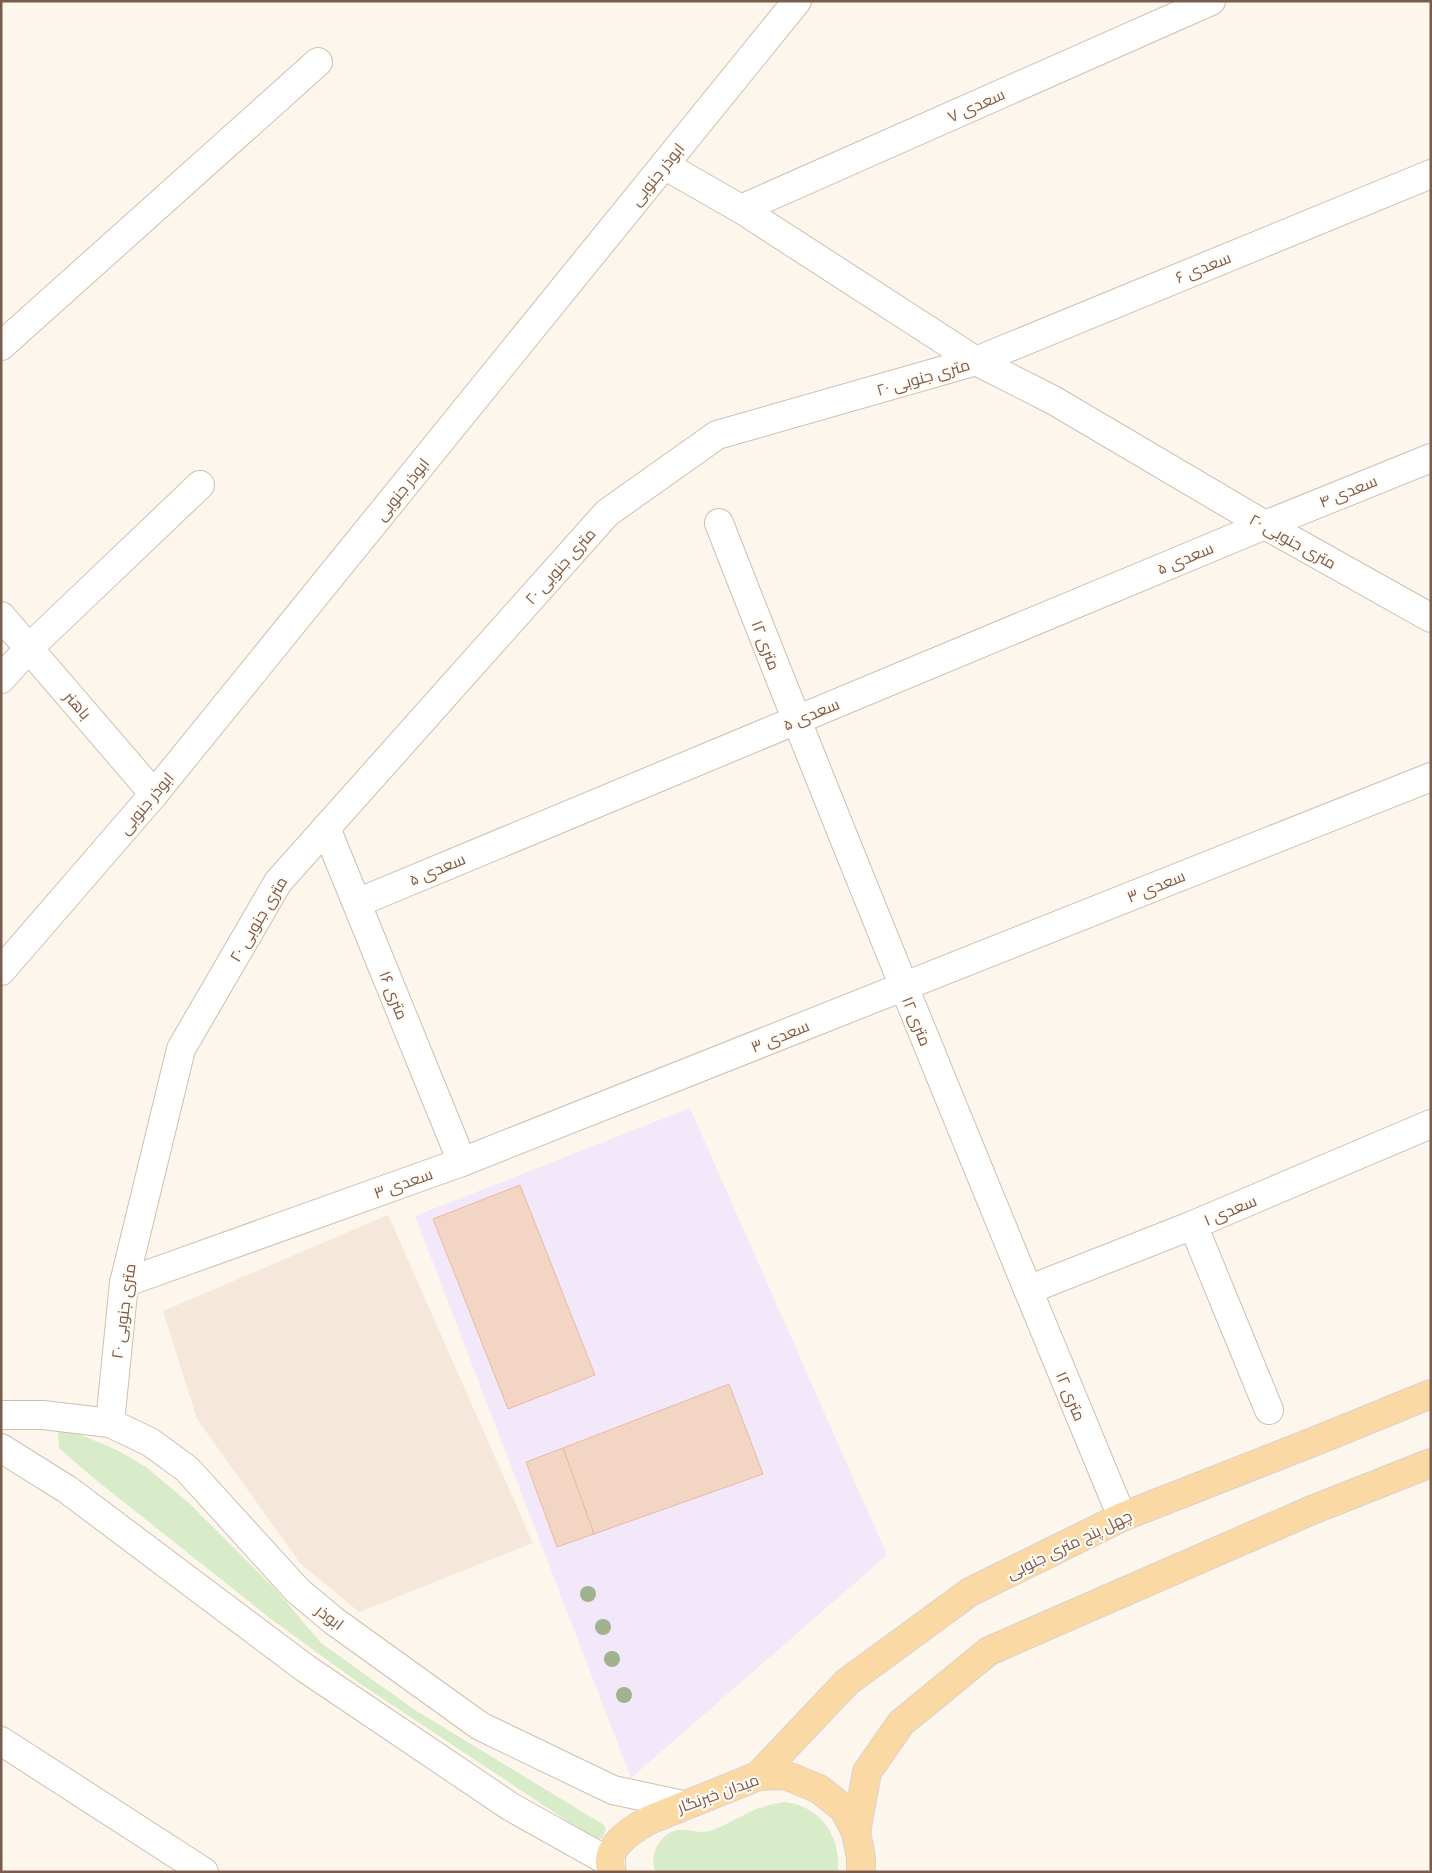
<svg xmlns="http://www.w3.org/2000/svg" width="1432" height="1873" font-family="'Space Grotesk',Cairo,sans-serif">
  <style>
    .residential { fill: #f5e8da }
    .education { fill: #f3e8fa }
    .green { fill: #d8ecc9 }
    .building { fill: #f3d5c3; stroke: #e6bba3 }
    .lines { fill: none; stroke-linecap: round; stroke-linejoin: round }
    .minor-casing { stroke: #d1beb0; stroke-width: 30 }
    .major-casing { stroke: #dad1cd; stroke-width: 30 }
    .minor { stroke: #fff; stroke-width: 28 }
    .major { stroke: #fbd9a5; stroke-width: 28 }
    .tree { fill: #a0b28e }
    .labels { text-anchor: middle; stroke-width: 4.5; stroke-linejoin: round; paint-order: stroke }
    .street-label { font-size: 16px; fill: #7a5c4d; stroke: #fffaf3 }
  </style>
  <rect width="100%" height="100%" fill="#fdf6ec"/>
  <path class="residential" d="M388,1215L533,1543L359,1612L300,1563L197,1419L163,1311Z"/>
  <path class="education" d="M690,1108L887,1555L631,1778L415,1216Z"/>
  <g class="green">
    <path d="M60,1430L74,1432L117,1450L146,1467L189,1503L278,1592L321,1643L415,1710L604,1825L606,1830L602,1838L596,1840L359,1683L271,1619L91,1476L59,1448L58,1434Z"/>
    <path d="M785,1802C821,1806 841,1837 838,1872H655C649,1855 660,1833 678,1830C689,1829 699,1834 709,1831C721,1828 733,1820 744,1815C757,1808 770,1804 785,1802Z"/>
  </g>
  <g class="building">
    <path d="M520,1185L595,1375L508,1409L433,1219Z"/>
    <path d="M729,1384L763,1474L594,1534L563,1448Z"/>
    <path d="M563,1448L594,1534L557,1547L526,1462Z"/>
  </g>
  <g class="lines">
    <g class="minor-casing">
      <g id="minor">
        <path d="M664,165L741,209L976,361L1431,174"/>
        <path d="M741,209L1211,1"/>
        <path d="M1,346L318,62"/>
        <path d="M719,523C849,856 985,1187 1122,1517"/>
        <path d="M1,616L154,794"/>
        <path d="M1,679L29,648L200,485"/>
        <path d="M326,828L462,1162"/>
        <path d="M357,903L1265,525L1431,458"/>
        <path d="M1,971L154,794L797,1"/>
        <path d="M1193,1225L1269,1410"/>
        <path d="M124,1283L462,1162L1431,777"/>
        <path d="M1028,1290L1193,1225L1431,1124"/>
        <path d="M1,1415H43L110,1423L150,1442L187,1469L298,1591L334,1621L480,1726L613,1790L683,1805"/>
        <path d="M110,1423L124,1283L181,1049L278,882L607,513L717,435L976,361L1053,400L1265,525L1431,618"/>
        <path d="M1,1448L68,1490L305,1668L511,1807L611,1863"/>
        <path d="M1,1741L204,1872"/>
      </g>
    </g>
    <g class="major-casing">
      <g id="major">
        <path d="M758,1776L847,1682L970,1592L1122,1517L1323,1438L1431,1394"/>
        <path d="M856,1832L867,1772L901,1723L989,1651L1312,1510L1431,1463"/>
        <path d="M612,1872C602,1847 632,1830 649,1820L758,1776L785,1775L819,1789L844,1809L856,1832L861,1858V1872"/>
      </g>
    </g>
    <use href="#minor" class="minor"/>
    <use href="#major" class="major"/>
  </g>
  <g class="tree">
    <circle cx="588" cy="1594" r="8"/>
    <circle cx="603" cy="1627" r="8"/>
    <circle cx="612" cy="1659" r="8"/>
    <circle cx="624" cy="1695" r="8"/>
  </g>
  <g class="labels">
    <g class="street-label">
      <text transform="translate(976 105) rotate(-24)" y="6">سعدی ۷</text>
      <text transform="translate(657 174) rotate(-51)" y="6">ابوذر جنوبی</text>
      <text transform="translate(1203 267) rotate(-22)" y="6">سعدی ۶</text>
      <text transform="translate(923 377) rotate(-16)" y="6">۲۰ متری جنوبی</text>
      <text transform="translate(402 489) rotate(-51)" y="6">ابوذر جنوبی</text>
      <text transform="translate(1348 491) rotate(-22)" y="6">سعدی ۴</text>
      <text transform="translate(1293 541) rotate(29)" y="6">۲۰ متری جنوبی</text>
      <text transform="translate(1185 558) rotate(-23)" y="6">سعدی ۵</text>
      <text transform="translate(560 566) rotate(-48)" y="6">۲۰ متری جنوبی</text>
      <text transform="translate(766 645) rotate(69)" y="6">۱۲ متری</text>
      <text transform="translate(78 705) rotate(49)" y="6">باهنر</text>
      <text transform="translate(811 714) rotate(-23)" y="6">سعدی ۵</text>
      <text transform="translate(146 803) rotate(-50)" y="6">ابوذر جنوبی</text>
      <text transform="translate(437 869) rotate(-23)" y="6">سعدی ۵</text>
      <text transform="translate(1156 886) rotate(-22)" y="6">سعدی ۳</text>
      <text transform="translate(258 919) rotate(-59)" y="6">۲۰ متری جنوبی</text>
      <text transform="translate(394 995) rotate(68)" y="6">۱۶ متری</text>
      <text transform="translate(917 1021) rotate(68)" y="6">۱۲ متری</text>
      <text transform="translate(780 1036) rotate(-22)" y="6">سعدی ۳</text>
      <text transform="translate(403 1183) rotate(-20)" y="6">سعدی ۳</text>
      <text transform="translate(1230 1210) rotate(-23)" y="6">سعدی ۱</text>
      <text transform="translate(123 1311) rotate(-82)" y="6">۲۰ متری جنوبی</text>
      <text transform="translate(1071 1396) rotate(67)" y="6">۱۲ متری</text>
      <text transform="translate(1069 1544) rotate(-26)" y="6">چهل پنج متری جنوبی</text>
      <text transform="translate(330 1617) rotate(38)" y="6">ابوذر</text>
      <text transform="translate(718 1793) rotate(-20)" y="6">میدان خبرنگار</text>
    </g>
  </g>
  <rect width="1432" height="1873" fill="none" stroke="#7a5c4d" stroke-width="5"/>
</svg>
